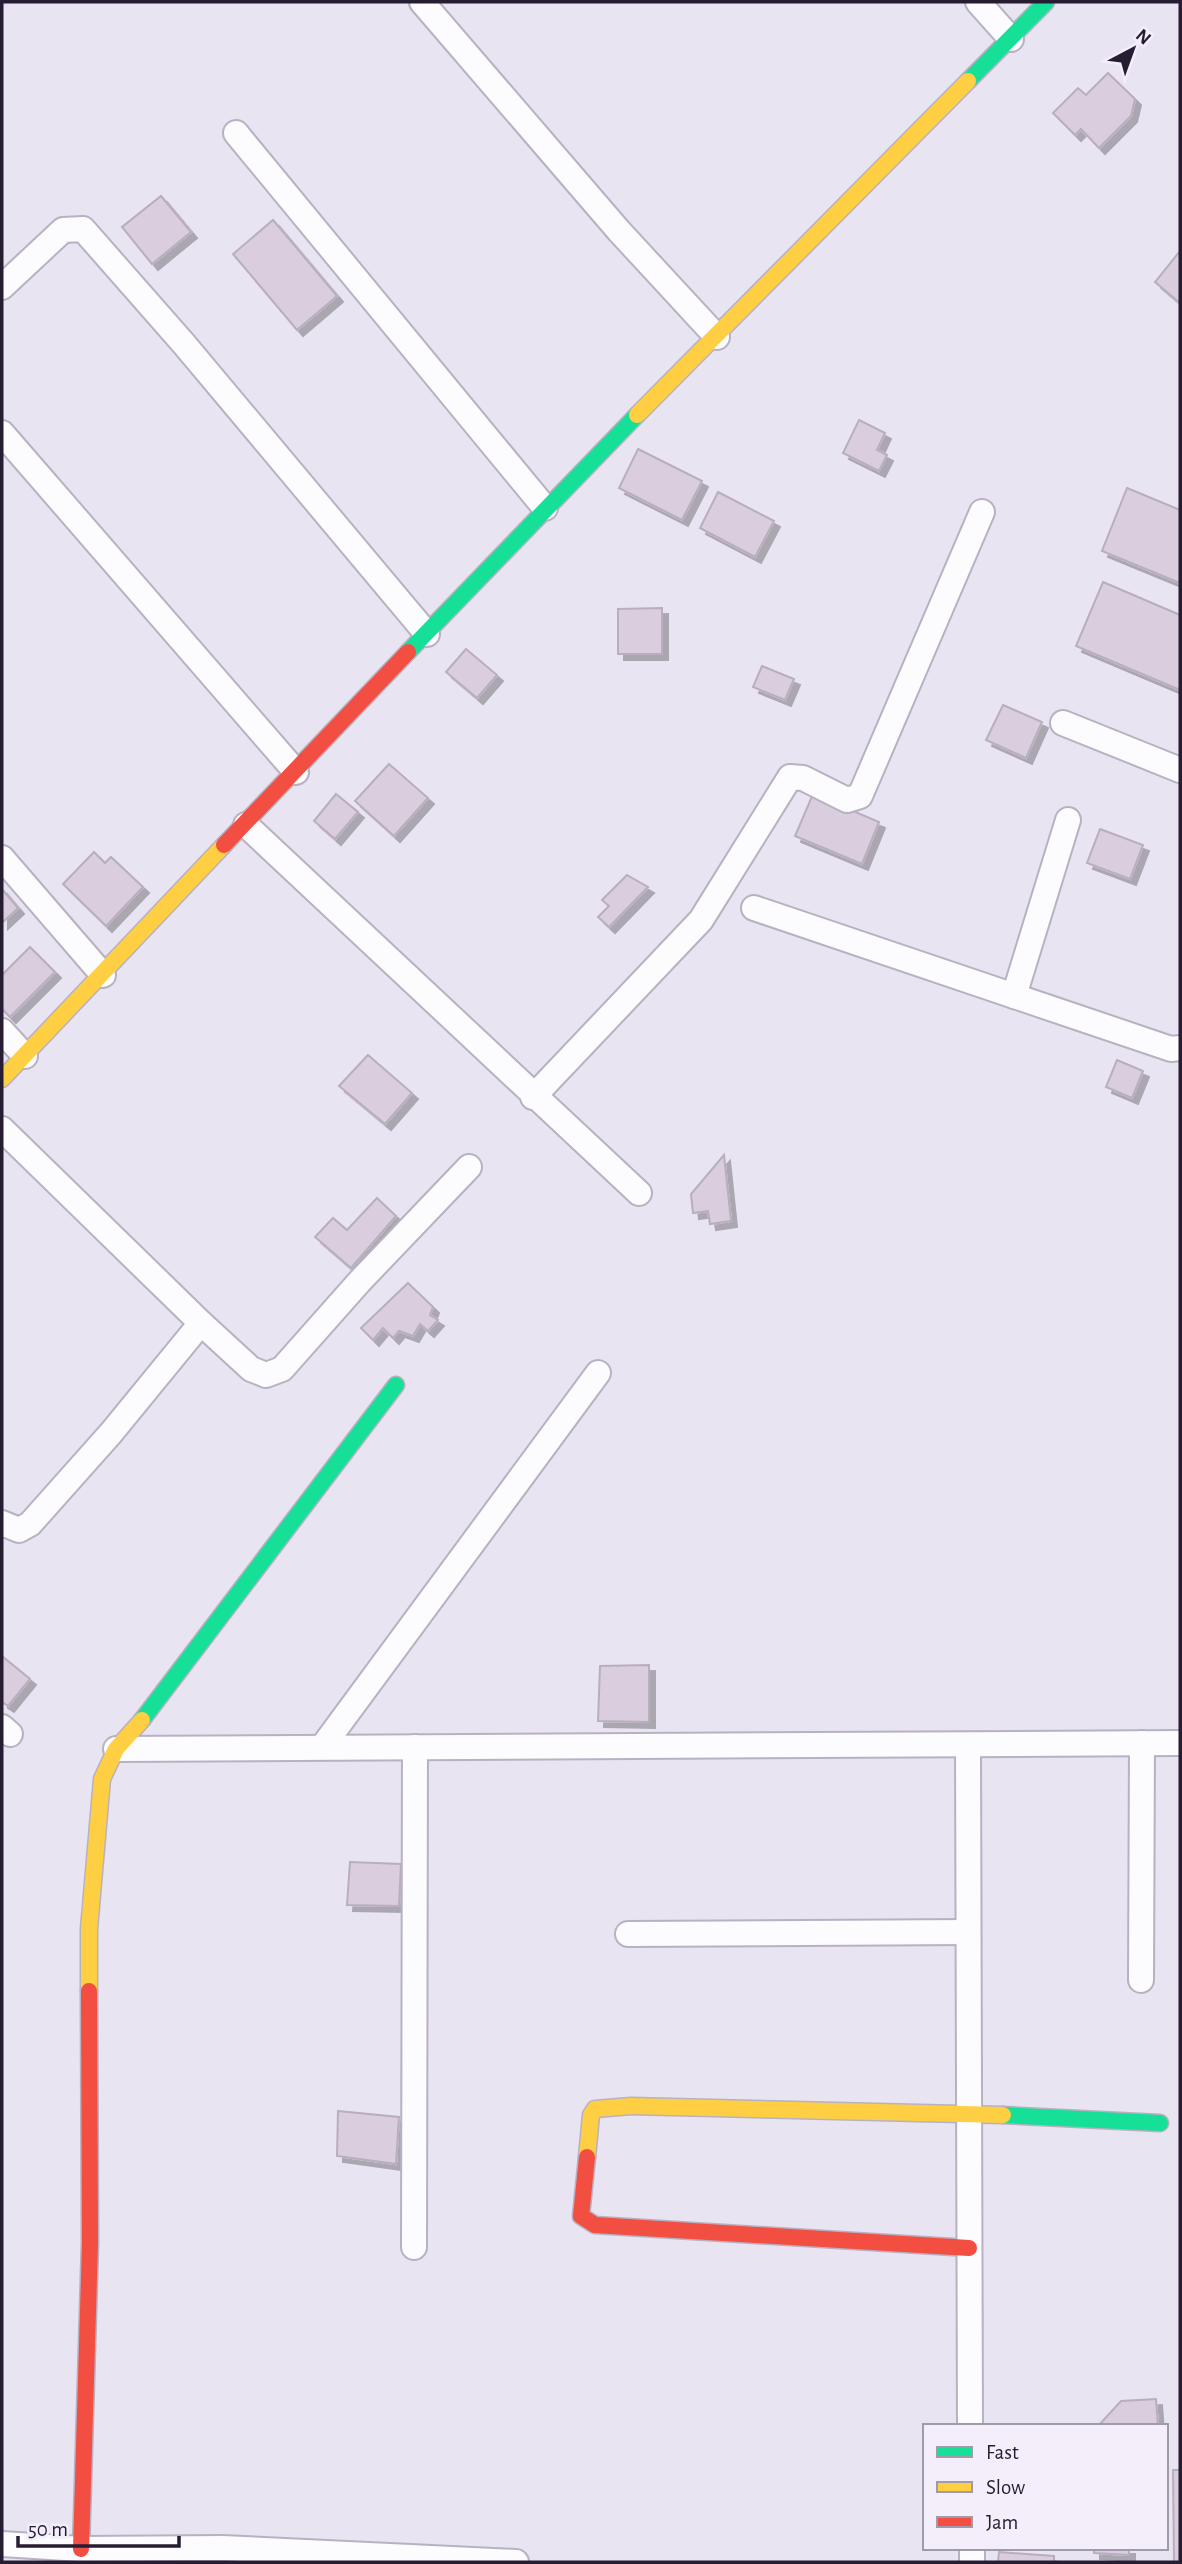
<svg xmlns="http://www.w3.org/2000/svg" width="1182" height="2564" font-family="'Alegreya Sans',sans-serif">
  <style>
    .building { fill: #d9cdde; stroke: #b9aebd; stroke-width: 2; filter: url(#shadow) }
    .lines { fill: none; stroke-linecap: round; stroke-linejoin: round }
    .street-casing { stroke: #b8b1c2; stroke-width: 28 }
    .fast-casing { stroke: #b8b1c2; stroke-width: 19 }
    .slow-casing { stroke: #b8b1c2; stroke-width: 19 }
    .jam-casing { stroke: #b8b1c2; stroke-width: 19 }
    .street { stroke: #fcfbfd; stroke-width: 24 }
    .fast { stroke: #16e098; stroke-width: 16 }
    .slow { stroke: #ffcf43; stroke-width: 16 }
    .jam { stroke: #f24e42; stroke-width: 16 }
  </style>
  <defs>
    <filter id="shadow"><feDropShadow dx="6" dy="6" stdDeviation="0" flood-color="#0004"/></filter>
  </defs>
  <rect width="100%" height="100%" fill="#e9e4f1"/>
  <g class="building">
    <path d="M1108,73L1135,99L1131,116L1099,148L1081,129L1075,135L1053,113L1078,88L1086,95Z"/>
    <path d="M161,196L191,232L152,264L122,227Z"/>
    <path d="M273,220L337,296L297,330L233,254Z"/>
    <path d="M1180,251V303L1155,282Z"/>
    <path d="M859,420L885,433L877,450L887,455L879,471L843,453Z"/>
    <path d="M638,449L702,481L682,520L619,488Z"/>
    <path d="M1127,488L1180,510V583L1102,551Z"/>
    <path d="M718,492L774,521L755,557L700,528Z"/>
    <path d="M1103,582L1180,615V690L1076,646Z"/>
    <path d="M662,608V654H618V609Z"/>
    <path d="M466,649L497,675L477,698L446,672Z"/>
    <path d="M762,666L794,679L785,700L753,687Z"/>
    <path d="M1003,705L1042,722L1026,758L986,740Z"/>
    <path d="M389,764L428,798L394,836L355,801Z"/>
    <path d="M336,794L358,812L335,839L314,821Z"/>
    <path d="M813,794L879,822L862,864L795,836Z"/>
    <path d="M1100,829L1143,845L1130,879L1087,863Z"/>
    <path d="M94,852L105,863L111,857L143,887L106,926L63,884Z"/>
    <path d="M627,875L648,887L609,927L598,917L609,906L602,900Z"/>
    <path d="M2,889L18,908L2,923Z"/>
    <path d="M30,947L55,972L10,1017L2,1009V975Z"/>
    <path d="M368,1055L412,1093L385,1124L339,1086Z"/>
    <path d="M1117,1060L1143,1071L1132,1098L1106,1087Z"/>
    <path d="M724,1155L731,1221L710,1224L708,1211L693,1213L691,1194Z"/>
    <path d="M377,1198L396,1216L351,1268L315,1237L333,1218L347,1230Z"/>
    <path d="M408,1283L433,1307L430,1315L438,1320L428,1331L420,1324L413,1336L399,1331L393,1338L383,1328L373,1340L361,1328Z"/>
    <path d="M2,1656L30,1679L8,1706L2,1702Z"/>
    <path d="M649,1665V1722L598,1721L600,1666Z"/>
    <path d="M350,1862L401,1864L399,1906L347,1905Z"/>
    <path d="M338,2111L399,2117L396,2164L337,2156Z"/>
    <path d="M1156,2399L1158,2426H1098L1121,2401Z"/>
    <path d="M1173,2470H1180V2562H1174Z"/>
    <path d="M1094,2548H1129V2555L1094,2553Z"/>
    <path d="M999,2552L1054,2556V2562H998Z"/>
  </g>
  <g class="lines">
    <g class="street-casing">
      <g id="street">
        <path d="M422,2L619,231L717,337"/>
        <path d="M978,2L1011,39"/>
        <path d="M236,133L545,508"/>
        <path d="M2,287L63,230L83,229L184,344L427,634"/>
        <path d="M2,433L296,772"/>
        <path d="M1063,723L1180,770"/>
        <path d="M246,825L639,1193"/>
        <path d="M2,858L103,975"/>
        <path d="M754,908L1171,1049L1180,1048"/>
        <path d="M1014,996L1068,820"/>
        <path d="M2,1031L25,1056"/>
        <path d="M533,1097L701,920L790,777L803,778L847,800L860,796L982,512"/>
        <path d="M2,1129L201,1323L251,1369L266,1375L282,1369L360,1281L469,1167"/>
        <path d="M2,1523L19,1530L30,1524L111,1433L201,1323"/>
        <path d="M2,1727L10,1734"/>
        <path d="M323,1746L598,1373"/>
        <path d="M968,1746L970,2426"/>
        <path d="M116,1749L1180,1743"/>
        <path d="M628,1934L968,1932"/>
        <path d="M1141,1980L1142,1743"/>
        <path d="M414,2247L415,1747"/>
        <path d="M2,2544L81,2549L222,2548L516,2562"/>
        <path d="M972,2548V2562"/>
      </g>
    </g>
    <g class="fast-casing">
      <g id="fast">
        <path d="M968,81L1046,2"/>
        <path d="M408,652L637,415"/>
        <path d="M142,1720L396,1385"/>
        <path d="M1003,2115L1160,2123"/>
      </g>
    </g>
    <g class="slow-casing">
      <g id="slow">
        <path d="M637,415L968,81"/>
        <path d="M2,1079L224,845"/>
        <path d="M89,1991V1929L102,1779L116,1749L142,1720"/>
        <path d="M587,2157L591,2115L595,2109L631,2106L1003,2115"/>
      </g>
    </g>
    <g class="jam-casing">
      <g id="jam">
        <path d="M224,845L408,652"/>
        <path d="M587,2157L581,2216L595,2225L969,2248"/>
        <path d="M81,2549L90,2243L89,1991"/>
      </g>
    </g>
    <use href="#street" class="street"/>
    <use href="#fast" class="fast"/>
    <use href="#slow" class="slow"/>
    <use href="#jam" class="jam"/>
  </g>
  <rect width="1182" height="2564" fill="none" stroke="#271d33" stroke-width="7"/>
  <rect x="923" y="2424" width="245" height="126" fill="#f3eefa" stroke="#a19aaa" stroke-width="2"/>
  <rect x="937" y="2447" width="35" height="10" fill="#16e098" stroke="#a19aaa" stroke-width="2"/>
  <text x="986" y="2459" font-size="21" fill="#271d33">Fast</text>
  <rect x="937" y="2482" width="35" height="10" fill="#ffcf43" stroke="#a19aaa" stroke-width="2"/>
  <text x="986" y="2494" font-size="21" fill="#271d33">Slow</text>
  <rect x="937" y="2517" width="35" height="10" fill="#f24e42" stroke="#a19aaa" stroke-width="2"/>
  <text x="986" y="2529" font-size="21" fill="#271d33">Jam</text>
  <g transform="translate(1133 49) rotate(41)" stroke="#f3eefa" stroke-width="5" paint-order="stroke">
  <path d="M0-5L12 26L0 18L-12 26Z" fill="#271d33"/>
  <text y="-10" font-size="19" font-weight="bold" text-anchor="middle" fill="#271d33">N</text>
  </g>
  <path d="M18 2536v10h161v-10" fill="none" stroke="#271d33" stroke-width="3.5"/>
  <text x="28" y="2536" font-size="21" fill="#271d33" stroke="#f3eefa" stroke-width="5" paint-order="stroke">50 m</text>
</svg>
